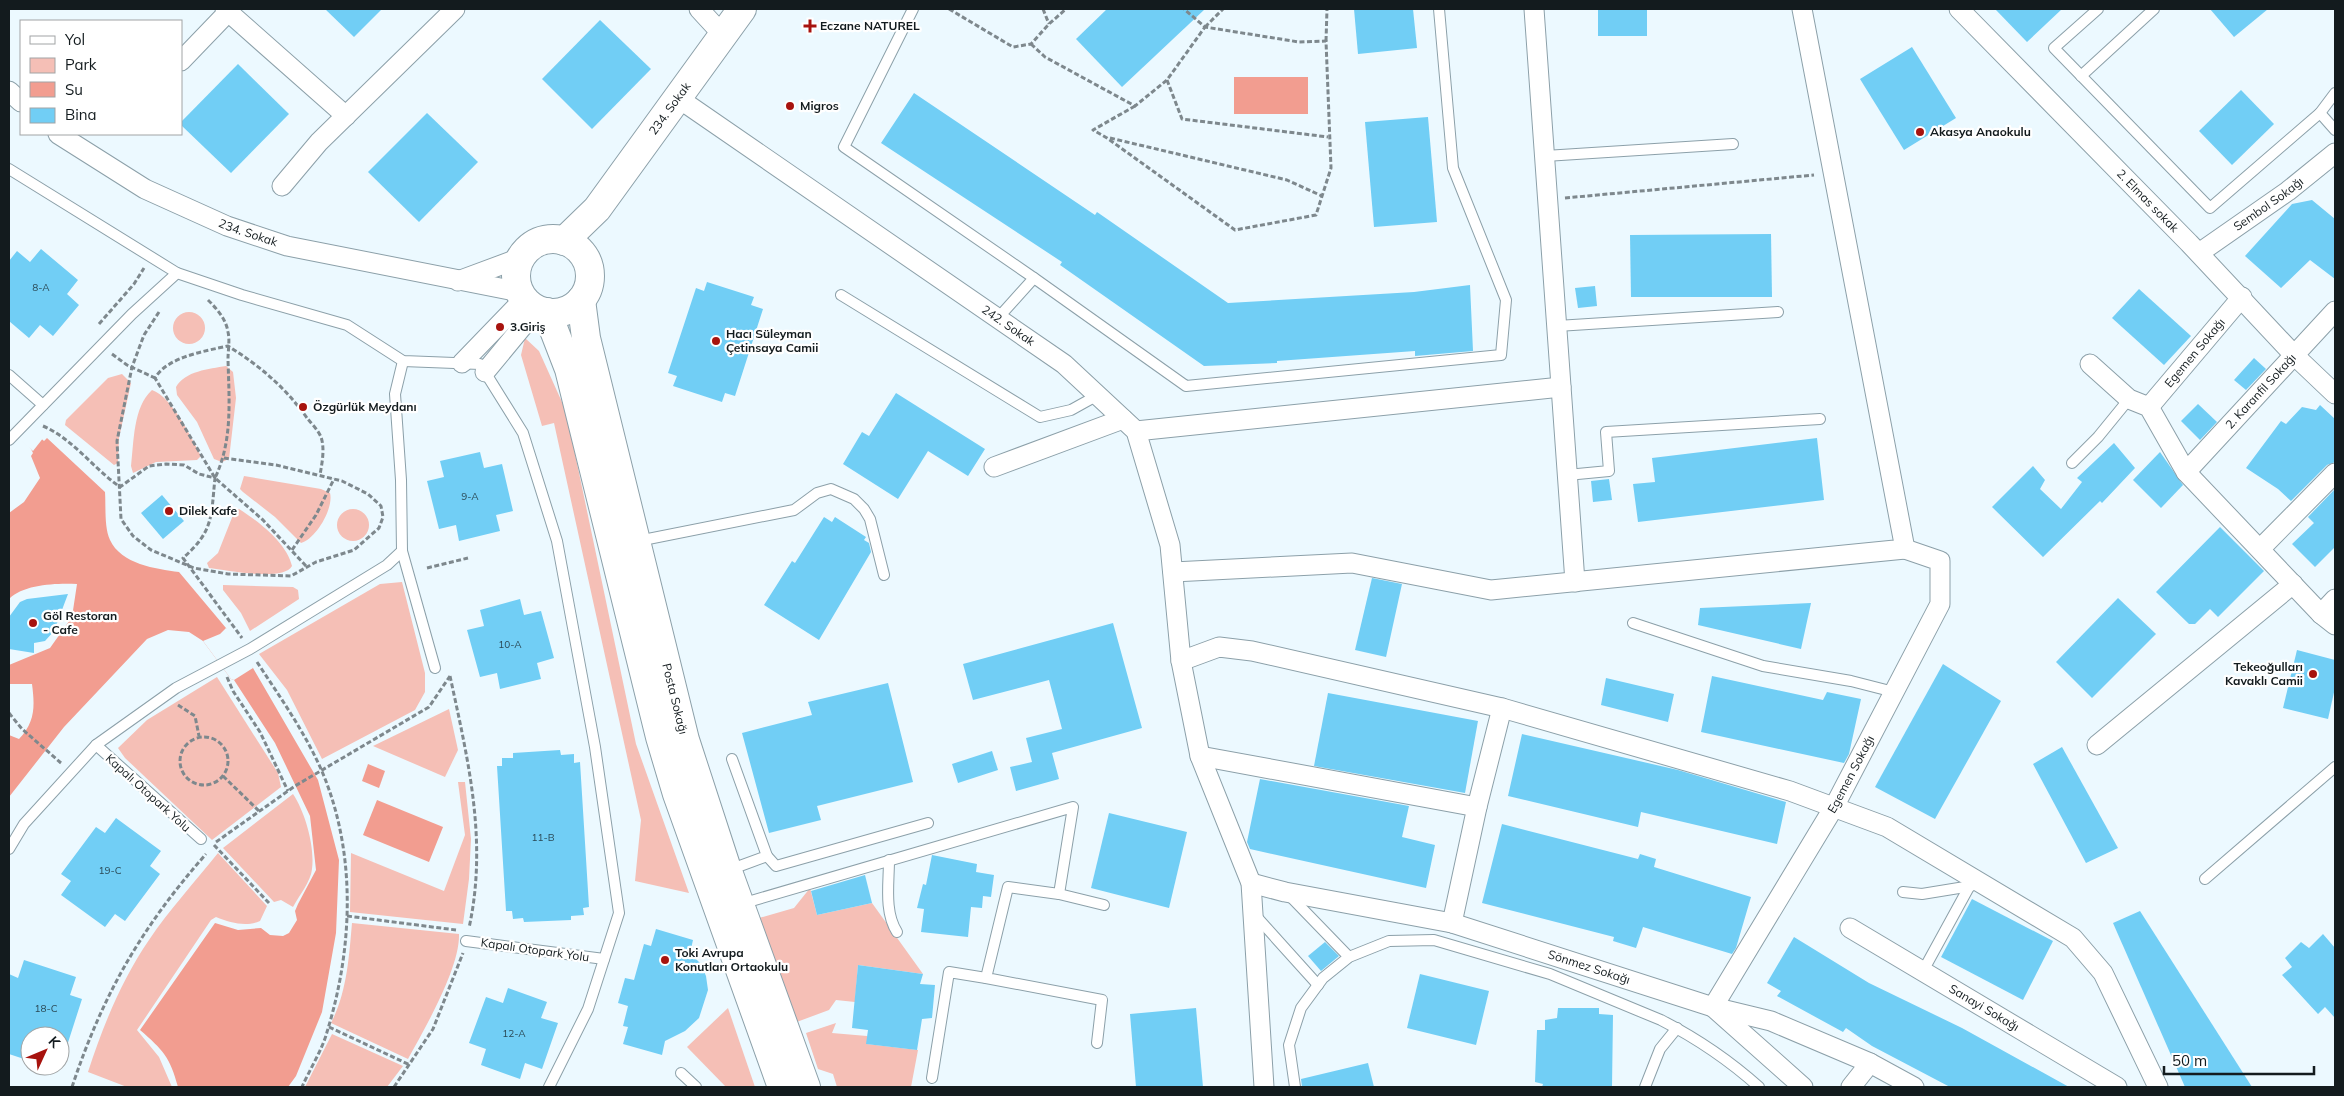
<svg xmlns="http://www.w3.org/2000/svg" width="2344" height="1096" font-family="Mulish,sans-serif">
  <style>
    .green { fill: #f5bfb6 }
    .water { fill: #f29d90 }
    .pier { fill: #ecf9ff }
    .building { fill: #71cef5 }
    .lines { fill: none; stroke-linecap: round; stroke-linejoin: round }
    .lane-casing { stroke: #8ca0a9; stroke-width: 12 }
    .street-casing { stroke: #8ca0a9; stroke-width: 21 }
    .secondary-casing { stroke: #8ca0a9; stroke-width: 30 }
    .path { stroke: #7e888d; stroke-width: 3; stroke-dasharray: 5 2.5; stroke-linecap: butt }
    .lane { stroke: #fff; stroke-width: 10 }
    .street { stroke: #fff; stroke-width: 19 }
    .secondary { stroke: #fff; stroke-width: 28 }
    .poi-dot { fill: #a7130e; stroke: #fff; stroke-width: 2 }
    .labels { text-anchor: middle; stroke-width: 4.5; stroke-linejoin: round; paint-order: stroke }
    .number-label { font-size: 10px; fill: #2a4854 }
    .poi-label { font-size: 12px; font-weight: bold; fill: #131b1e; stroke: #fff; text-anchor: start }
    .street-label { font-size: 12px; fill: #131b1e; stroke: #fff }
  </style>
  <rect width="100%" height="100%" fill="#ecf9ff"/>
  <g class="green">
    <circle cx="189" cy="328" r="16"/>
    <path d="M525,338L539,351L566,411L636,744L689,893L635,881L641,820L554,423L542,426L521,355Z"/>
    <path d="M226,366L233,372L236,398L229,459L222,462L214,459L197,422L177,395L176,387C185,371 209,369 226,366Z"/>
    <path d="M122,374L131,383L119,438L118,463L114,465L65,425L66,420L108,378Z"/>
    <path d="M152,390C172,397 191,437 201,456L197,460L156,462L133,473L131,466C134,442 133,407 152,390Z"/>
    <path d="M244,476L321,489L330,493C334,508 316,539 301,543L275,517L243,492L240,489Z"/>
    <path d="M239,509C258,521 287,543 292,566C283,582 227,570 209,568L207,563L218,553L235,510Z"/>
    <circle cx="353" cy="525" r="16"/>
    <path d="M402,582L425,673V692L415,710L322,759L287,690L259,654L380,584Z"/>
    <path d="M223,585L293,587L298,590L299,599L250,631L241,613L223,590Z"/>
    <path d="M217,677L278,773L281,787L212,840L125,758L118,748L147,720Z"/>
    <path d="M449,709L458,750L445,777L373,746Z"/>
    <path d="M458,782H465L471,839L469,879L463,924L350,912L351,853L444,891L465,835Z"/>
    <path d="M293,794C305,812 315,846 312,869C311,881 299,896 293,907L281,900L274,902L223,848Z"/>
    <path d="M218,853L267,906L260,921C246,927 231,923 216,917L211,920L137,1030L159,1057L172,1087H127L88,1072C103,1026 121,981 149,940C169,910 195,882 218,853Z"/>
    <path d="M810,888L817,915L872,903L923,974L858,965L855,1002L836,1000L829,1010L794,1023L759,918L794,908Z"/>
    <path d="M352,923L459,934C460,968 425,1028 408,1059L331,1023C347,992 349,957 352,923Z"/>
    <path d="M728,1008L755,1087H726L687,1047Z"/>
    <path d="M836,1023L832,1033L867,1036V1044L918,1050L911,1087H837L833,1074L818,1069L806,1033Z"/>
    <path d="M332,1034L403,1066L387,1087H305Z"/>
  </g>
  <g class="water">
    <rect x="1234" y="77" width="74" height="37"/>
    <path d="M9,410L44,441L47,438L105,492C106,506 104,527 110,540C121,564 156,569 179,572L226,628L253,668L318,780L339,860L336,933L322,1012L296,1076L288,1087H178C170,1057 163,1050 140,1030L215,923L238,930L261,928L270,935L283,936L289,933L297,920L295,911L298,904L316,870L310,816L275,743L234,680L231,679L203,641L189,632L168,630L147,639L64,727L9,797V735L19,739C35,722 35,707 32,684H9V665L50,648L72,617L77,584C57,583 24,584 9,599V513L24,502L40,478L31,456L33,453L31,449L9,428Z"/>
    <path d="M368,764L385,771L379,788L362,781Z"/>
    <path d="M377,800L443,827L429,862L363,835Z"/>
  </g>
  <g class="pier">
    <path d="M10,408L44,437L33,451L9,431Z"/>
    <path d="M226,628L231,631L252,663L253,668L234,680L231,679L203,641L220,634Z"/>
  </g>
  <g class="building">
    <path d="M325,9H382L354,37Z"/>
    <path d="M1107,9H1205L1122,87L1076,39Z"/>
    <path d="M1354,9H1413L1417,48L1358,54Z"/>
    <rect x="1598" y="9" width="49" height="27"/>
    <path d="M1995,9H2062L2027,42Z"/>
    <path d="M2210,9H2268L2234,37Z"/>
    <path d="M600,20L651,69L592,129L542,79Z"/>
    <path d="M1912,47L1956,118L1904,150L1860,79Z"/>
    <path d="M238,64L289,114L231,173L181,125V122Z"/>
    <path d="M2241,90L2274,124L2232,165L2199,131Z"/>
    <path d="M914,93L1095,215L1097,212L1228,303L1414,292L1470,285L1473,351L1415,356V351L1277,361V363L1204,366L1060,265L1062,262L881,143Z"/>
    <path d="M427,113L478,162L419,222L368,172Z"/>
    <path d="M1428,117L1437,222L1374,227L1365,122Z"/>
    <path d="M2312,200L2335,219V279L2310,260L2281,288L2245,256L2292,204Z"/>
    <path d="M1771,234L1772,297H1631L1630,235Z"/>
    <path d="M41,249L78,280L67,294L79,305L53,336L40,325L29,338L9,321V261L17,251L30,262Z"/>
    <path d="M707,282L754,297L751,305L763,309L735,396L725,393L722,402L673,386L677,376L668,373L696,288L704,291Z"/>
    <path d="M1595,286L1597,306L1578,308L1575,288Z"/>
    <path d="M2139,289L2191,336L2164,365L2112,318Z"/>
    <path d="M2254,358L2266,369L2246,390L2234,380Z"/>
    <path d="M896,393L985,449L968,476L928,451L898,499L843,464L862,432L869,436Z"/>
    <path d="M2198,404L2217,422L2200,440L2181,421Z"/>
    <path d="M2320,405L2335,419V462L2327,465L2291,501L2278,489L2246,468L2281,421L2286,424L2302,407L2316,410Z"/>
    <path d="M1817,438L1824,500L1638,522L1633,484L1655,482L1652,458Z"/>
    <path d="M2114,443L2135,468L2102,503L2100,501L2043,557L1992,507L2033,466L2045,480L2040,489L2061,509L2082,482L2077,478Z"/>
    <path d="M480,452L484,468L502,464L513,511L496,515L500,531L459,541L456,525L439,529L427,481L444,477L440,461Z"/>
    <path d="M2160,452L2183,485L2161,508L2133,480Z"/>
    <path d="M1609,479L1612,500L1593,502L1591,481Z"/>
    <path d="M2335,489V547L2315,567L2292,544L2314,523L2308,517Z"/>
    <path d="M162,495L184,521L163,539L141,513Z"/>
    <path d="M824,517L832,522L835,517L866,537L864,540L869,543L871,552L819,640L764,605L792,561L795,563Z"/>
    <path d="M2220,527L2264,571L2218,617L2210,609L2195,624H2189L2156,592Z"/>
    <path d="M1372,578L1402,584L1386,657L1355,650Z"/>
    <path d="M68,594L54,631L45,641L34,643V653L9,649V617L20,602L27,599Z"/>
    <path d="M2118,598L2156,634L2092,698L2056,662Z"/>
    <path d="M520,599L524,615L541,611L554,658L537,663L541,679L500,689L497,673L480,677L467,630L484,626L480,610Z"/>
    <path d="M1811,603L1801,649L1698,625L1700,608Z"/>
    <path d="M1113,623L1142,728L1052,753L1059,779L1016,791L1010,767L1032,762L1026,738L1062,729L1049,680L973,700L963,664Z"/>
    <path d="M2297,650L2335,660V688L2328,719L2283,708Z"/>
    <path d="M1943,664L2001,701L1935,819L1875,787Z"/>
    <path d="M1712,676L1823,700L1827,692L1861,699L1849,754L1844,763L1701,732Z"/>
    <path d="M1606,678L1674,694L1668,722L1601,705Z"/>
    <path d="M888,683L913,782L817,806L821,820L769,833L742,733L812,715L808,702Z"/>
    <path d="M1328,693L1478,721L1465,793L1314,766Z"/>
    <path d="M1522,734L1678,770L1786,802L1777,844L1641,812L1638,827L1508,796Z"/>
    <path d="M2062,747L2118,848L2086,863L2033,764Z"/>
    <path d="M560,750L561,755L574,754V763L580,762L589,907L583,908L584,915L571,916V920L524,922L523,918L513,919L512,911H506L497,766H502V758H513V753Z"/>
    <path d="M992,751L998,770L958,783L952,764Z"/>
    <path d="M1260,779L1409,806L1402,837L1435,845L1426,888L1250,849L1247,842Z"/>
    <path d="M1109,813L1187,832L1169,908L1091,888Z"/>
    <path d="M116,818L161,851L150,866L160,874L125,921L115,914L105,927L61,895L71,881L61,874L96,827L105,833Z"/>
    <path d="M1502,824L1638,859L1640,854L1656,859L1654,867L1751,897L1736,948L1732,954L1643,927L1636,948L1613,941L1614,937L1482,903Z"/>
    <path d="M932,855L977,864L976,872L994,875L991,897L983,896L982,908L971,907L968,937L921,932L924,909L917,908L923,884L926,885Z"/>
    <path d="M865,875L872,903L817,915L811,891Z"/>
    <path d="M1972,899L2053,941L2023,1000L1941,957Z"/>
    <path d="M2140,911L2252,1087H2185L2113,923Z"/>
    <path d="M656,929L693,940L690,953L700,963L706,976L708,990L699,1018L685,1031L665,1041L662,1055L623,1044L628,1027L623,1026L628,1006L618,1003L625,978L634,980L644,944L651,946Z"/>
    <path d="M2323,934L2335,948V1018L2325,1007L2318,1014L2282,975L2292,967L2285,958L2301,942L2309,948Z"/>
    <path d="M1794,937L1869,983L1962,1028L2069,1087H1950L1872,1046L1846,1028L1843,1032L1777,996L1781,991L1767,983Z"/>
    <path d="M1325,942L1339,956L1321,971L1308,956Z"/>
    <path d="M24,960L76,977L70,995L82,999L64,1055L60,1054V1036H30V1061L9,1054V974L18,978Z"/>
    <path d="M858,965L923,974L920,984L935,985L932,1018L922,1019L917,1050L866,1044L868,1030L852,1028Z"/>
    <path d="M1420,974L1489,991L1476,1045L1407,1028Z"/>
    <path d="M508,988L547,1002L541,1018L558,1023L542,1069L525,1063L520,1079L481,1065L486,1049L469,1043L486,997L503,1003Z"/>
    <path d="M1196,1008L1203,1087H1136L1130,1014Z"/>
    <path d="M1558,1008H1599V1014L1613,1015L1612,1087H1542L1543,1084L1535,1082L1537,1030H1545V1020L1557,1018Z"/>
    <path d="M1368,1063L1374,1087H1302L1301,1079Z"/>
  </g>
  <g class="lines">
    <g class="lane-casing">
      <g id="lane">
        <path d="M913,9L844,147L1034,278"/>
        <path d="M2098,9L2054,48L2210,208L2320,113L2335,93"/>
        <path d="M2081,76L2154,9"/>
        <path d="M2320,113L2335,130"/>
        <path d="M1545,156L1733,144"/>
        <path d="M9,169L177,273L242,295L347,325L403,361L480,364L523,433L557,541L595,747L619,913L588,1009L549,1087"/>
        <path d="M841,295L1040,417L1071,410L1098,395"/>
        <path d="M998,318L1034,278L1186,386L1501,355L1506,300L1453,168L1439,9"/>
        <path d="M1557,326L1778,312"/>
        <path d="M9,375L43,405"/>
        <path d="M9,440L132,314L177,273"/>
        <path d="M2072,463L2098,437L2129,399"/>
        <path d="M1567,475L1609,471L1606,432L1820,419"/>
        <path d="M638,541L794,510L817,493L831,489L854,499L864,509L870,519L884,575"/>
        <path d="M402,551L435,668"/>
        <path d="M1633,623L1763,666L1851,681L1894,692"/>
        <path d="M96,745L201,839"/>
        <path d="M9,849L24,824L96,745L176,688L250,649L387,565L402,551L401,480L395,394L403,361"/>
        <path d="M767,856L776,866L928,823"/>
        <path d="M889,860C889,883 884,912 897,932"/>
        <path d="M729,870L767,856L732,759"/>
        <path d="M2205,879L2335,767"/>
        <path d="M1903,892L1922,894L1971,886"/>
        <path d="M1059,894L1104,905"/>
        <path d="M1289,895L1349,957"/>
        <path d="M741,904L1073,807L1059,894L1008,887L986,978L1102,1000L1097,1043"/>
        <path d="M1255,915L1318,985"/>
        <path d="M466,941L604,959"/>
        <path d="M1923,971L1969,887"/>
        <path d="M681,1073L696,1087"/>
        <path d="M932,1078L949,972L986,978"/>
        <path d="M1295,1087L1289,1045L1301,1008L1323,978L1349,957L1389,941L1434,940L1550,974L1661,1020C1696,1038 1730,1061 1759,1087"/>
        <path d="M1645,1087L1660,1049L1677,1028"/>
      </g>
    </g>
    <g class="street-casing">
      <g id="street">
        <path d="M225,9L346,116"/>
        <path d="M699,9L722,34"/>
        <path d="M1534,9L1575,582"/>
        <path id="s1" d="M1959,9L2189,243L2295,356L2335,394"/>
        <path d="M181,61L231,9"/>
        <path d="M9,91L21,102"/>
        <path id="s2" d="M678,98L1064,364L1136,431L1170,545L1181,661L1200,756L1251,883L1264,1087"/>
        <path id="s3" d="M58,134L145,189L227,226L287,246L520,292"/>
        <path d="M282,186L319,142L455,9"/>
        <path id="s4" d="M2199,253L2288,191L2335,153"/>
        <path d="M458,281L520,258"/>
        <path d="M462,363L524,299"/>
        <path d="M2090,364L2129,399L2149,407L2186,472L2321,614L2335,625"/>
        <path d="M485,372L537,309"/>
        <path id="s5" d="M2149,407L2242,297"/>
        <path d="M1136,431L1561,387"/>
        <path d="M994,467L1123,419"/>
        <path id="s6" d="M2186,472L2335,311"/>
        <path d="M2260,549L2335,473"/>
        <path d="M1173,572L1352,563L1491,590L1905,549L1802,9"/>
        <path d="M2321,614L2335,599"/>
        <path d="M1181,661L1219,647L1252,651L1502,708L1790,791L1887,827L2073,938L2103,973L2158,1087"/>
        <path d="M2097,745L2293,584"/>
        <path d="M1200,756L1477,807"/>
        <path id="s7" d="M1251,883L1285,892L1452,923L1713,1007L1771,1021L1870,1063L1914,1087"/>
        <path d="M1452,923L1477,807L1502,708"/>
        <path id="s8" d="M1850,928L2117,1087"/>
        <path id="s9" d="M1803,1087L1713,1007L1834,807L1940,604V561L1905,549"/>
        <path d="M1851,1087L1870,1063"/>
      </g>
    </g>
    <g class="secondary-casing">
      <g id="secondary">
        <circle cx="553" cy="276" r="37"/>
        <path id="s10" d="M564,241L597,209L742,9"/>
        <path id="s11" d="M581,300L586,338L685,740L726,866L806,1087"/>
        <path d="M547,312L569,369L660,737L677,794L782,1087"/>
      </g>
    </g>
    <g class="path">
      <path d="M949,9L1013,47L1031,44L1049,24L1066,9"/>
      <path d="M1043,9L1049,24"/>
      <path d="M1205,27L1223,9"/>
      <path d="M1326,41L1327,9"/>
      <path d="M1031,44L1045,57L1135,106L1167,80L1205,27L1184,9"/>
      <path d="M1167,80L1182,119L1328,137"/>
      <path d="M1135,106L1093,130L1107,138L1235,230L1316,215L1331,168L1326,41L1299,42L1205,27"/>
      <path d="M1110,138L1287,180L1322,196"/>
      <path d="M1565,198L1814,175"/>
      <path d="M208,300C217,309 226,319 228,332C230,340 228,351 228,359C229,400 233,440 215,478"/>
      <path d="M159,312L144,335L132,367L117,441L121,519L133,536L151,550L194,568L228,574L291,576L316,562L354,550L379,528L383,517L381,506L368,494L342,481L276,465L224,458"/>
      <path d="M99,324L134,284L144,268"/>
      <path d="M112,354L127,365L155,378"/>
      <path d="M43,426C73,439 93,468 120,487L149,466L166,464L184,465L199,474L215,478C211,516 214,531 183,558L242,638"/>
      <path d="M292,550L316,515L334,479"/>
      <path d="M306,566L263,520L215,478L155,378C167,357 205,351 228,346C260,366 285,387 307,418C311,423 318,430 321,437C325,449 322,463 320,475"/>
      <path d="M427,568L468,558"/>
      <path d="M257,662C280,697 304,731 321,769C357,852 353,948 327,1032C323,1048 309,1071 302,1087"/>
      <path d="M450,676C468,760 488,841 469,928"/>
      <path d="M227,677L233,691L260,732L288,791"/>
      <path d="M178,705L195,716L199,736"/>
      <path d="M9,713L22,729L61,763"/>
      <circle cx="204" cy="761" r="24"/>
      <path d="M223,776L259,811"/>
      <path d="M216,842L295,786L429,707L450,676"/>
      <path d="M214,845L269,903"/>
      <path d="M347,916L456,930"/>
      <path d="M329,1027L410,1065"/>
      <path d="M72,1087C103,994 141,928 206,854"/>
      <path d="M394,1087L433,1029L463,953"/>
    </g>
    <use href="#lane" class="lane"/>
    <use href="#street" class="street"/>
    <use href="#secondary" class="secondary"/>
  </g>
  <g class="poi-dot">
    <path d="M807.5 18.5h5v5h5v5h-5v5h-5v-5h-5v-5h5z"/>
    <circle cx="790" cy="106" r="5"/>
    <circle cx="1920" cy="132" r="5"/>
    <circle cx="500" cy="327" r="5"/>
    <circle cx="716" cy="341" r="5"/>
    <circle cx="303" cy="407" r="5"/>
    <circle cx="169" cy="511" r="5"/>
    <circle cx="33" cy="623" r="5"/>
    <circle cx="2313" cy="674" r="5"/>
    <circle cx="665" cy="960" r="5"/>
  </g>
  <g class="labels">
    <g class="number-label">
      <text x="41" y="291">8-A</text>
      <text x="470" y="500">9-A</text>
      <text x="510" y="648">10-A</text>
      <text x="543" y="841">11-B</text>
      <text x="110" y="874">19-C</text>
      <text x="46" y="1012">18-C</text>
      <text x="514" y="1037">12-A</text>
    </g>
    <g class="poi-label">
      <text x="820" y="30">Eczane NATUREL</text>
      <text x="800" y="110">Migros</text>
      <text x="1930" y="136">Akasya Anaokulu</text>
      <text x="510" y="331">3.Giriş</text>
      <text x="726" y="338">Hacı Süleyman<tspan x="726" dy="14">Çetinsaya Camii</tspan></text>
      <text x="313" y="411">Özgürlük Meydanı</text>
      <text x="179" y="515">Dilek Kafe</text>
      <text x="43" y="620">Göl Restoran<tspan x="43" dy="14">- Cafe</tspan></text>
      <text x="2303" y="671" text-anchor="end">Tekeoğulları<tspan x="2303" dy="14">Kavaklı Camii</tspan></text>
      <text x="675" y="957">Toki Avrupa<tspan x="675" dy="14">Konutları Ortaokulu</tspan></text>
    </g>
    <g class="street-label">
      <text dy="4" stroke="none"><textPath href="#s10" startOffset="170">234. Sokak</textPath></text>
      <text dy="4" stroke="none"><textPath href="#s1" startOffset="269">2. Elmas sokak</textPath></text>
      <text dy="4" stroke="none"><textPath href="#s4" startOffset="85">Sembol Sokağı</textPath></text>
      <text dy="4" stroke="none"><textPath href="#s3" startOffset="215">234. Sokak</textPath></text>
      <text dy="4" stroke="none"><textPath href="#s2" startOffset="401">242. Sokak</textPath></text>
      <text dy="4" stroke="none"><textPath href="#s5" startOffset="71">Egemen Sokağı</textPath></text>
      <text dy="4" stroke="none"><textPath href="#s6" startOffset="110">2. Karanfil Sokağı</textPath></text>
      <text dy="4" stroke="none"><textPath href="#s11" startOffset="410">Posta Sokağı</textPath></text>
      <text dy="4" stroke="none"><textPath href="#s9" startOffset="391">Egemen Sokağı</textPath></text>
      <text transform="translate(148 793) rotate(42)" y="4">Kapalı Otopark Yolu</text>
      <text transform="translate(535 950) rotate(8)" y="4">Kapalı Otopark Yolu</text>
      <text dy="4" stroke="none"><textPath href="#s7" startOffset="349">Sönmez Sokağı</textPath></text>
      <text dy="4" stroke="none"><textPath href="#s8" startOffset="156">Sanayi Sokağı</textPath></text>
    </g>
  </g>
  <rect width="2344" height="1096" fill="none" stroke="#131b1e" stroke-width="20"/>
  <rect x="20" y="20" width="162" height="115" fill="#ffffff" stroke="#a1a4a5"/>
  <rect x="30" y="36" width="25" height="8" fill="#ffffff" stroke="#a1a4a5"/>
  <text x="65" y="45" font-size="15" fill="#131b1e">Yol</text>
  <rect x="30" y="58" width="25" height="15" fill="#f5bfb6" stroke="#a1a4a5"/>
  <text x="65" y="70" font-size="15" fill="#131b1e">Park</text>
  <rect x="30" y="82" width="25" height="15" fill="#f29d90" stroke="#a1a4a5"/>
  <text x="65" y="95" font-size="15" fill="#131b1e">Su</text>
  <rect x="30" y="108" width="25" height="15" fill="#71cef5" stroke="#a1a4a5"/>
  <text x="65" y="120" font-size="15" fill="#131b1e">Bina</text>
  <g transform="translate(45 1051) rotate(46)"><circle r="24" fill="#ffffff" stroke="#a1a4a5"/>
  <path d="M0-4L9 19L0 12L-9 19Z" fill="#a7130e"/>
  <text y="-8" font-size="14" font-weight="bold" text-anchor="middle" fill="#131b1e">K</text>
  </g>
  <path d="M2164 1066v8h150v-8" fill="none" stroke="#131b1e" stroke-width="2.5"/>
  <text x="2172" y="1066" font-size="15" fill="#131b1e" stroke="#ffffff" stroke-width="4" paint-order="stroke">50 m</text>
</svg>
